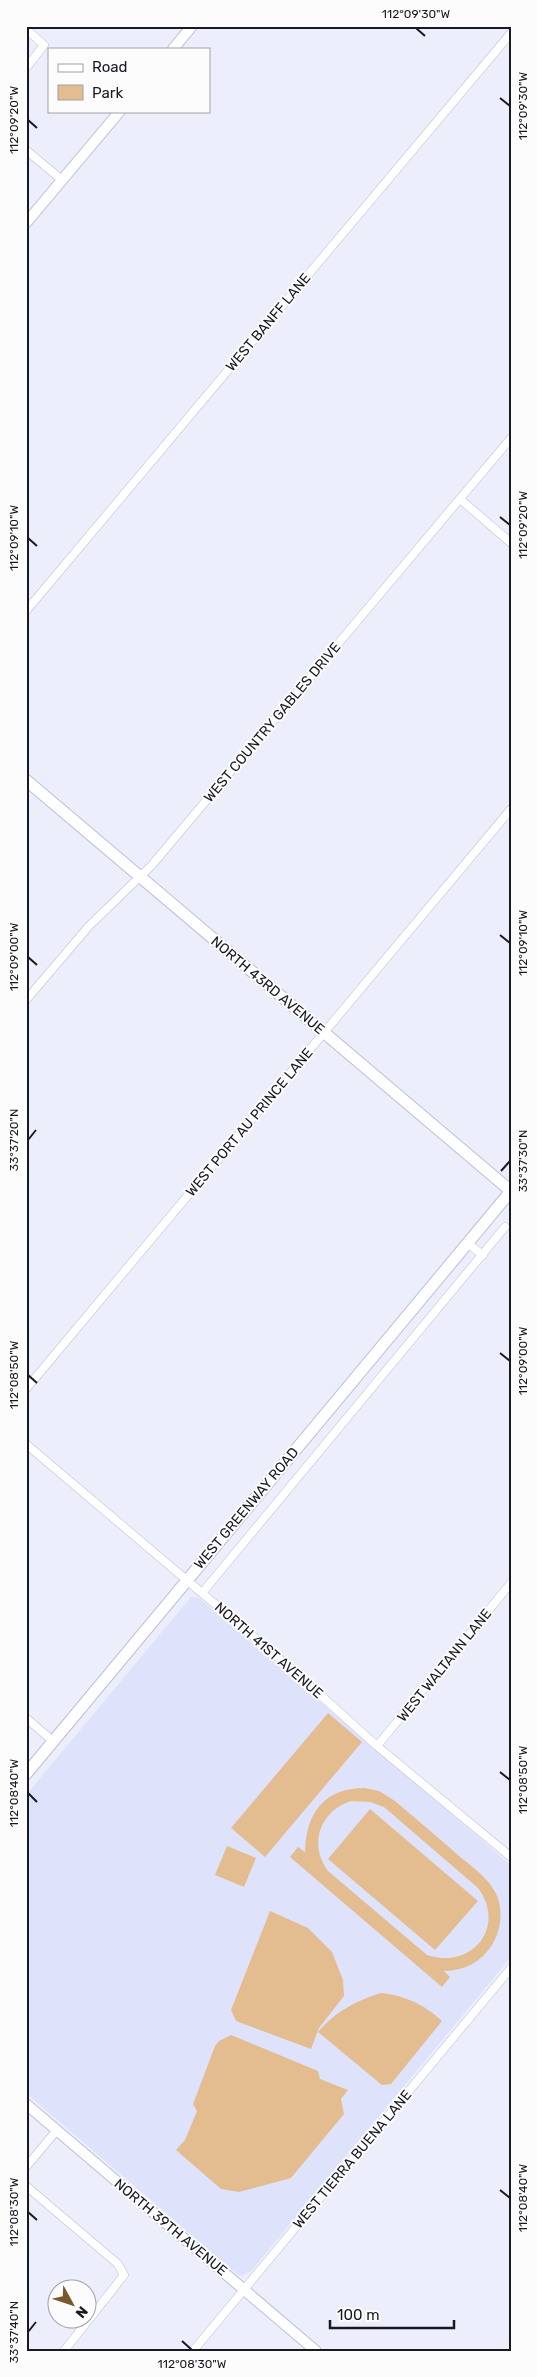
<svg xmlns="http://www.w3.org/2000/svg" width="537" height="2377" font-family="Rubik,sans-serif">
  <style>
    .built { fill: #dfe2fb }
    .green { fill: #e3bd8f; fill-rule: evenodd }
    .lines { fill: none; stroke-linecap: round; stroke-linejoin: round }
    .minor-casing { stroke: #bcbfd6; stroke-width: 9 }
    .tertiary-casing { stroke: #bcbfd6; stroke-width: 12 }
    .secondary-casing { stroke: #bcbfd6; stroke-width: 13 }
    .minor { stroke: #fff; stroke-width: 8 }
    .tertiary { stroke: #fff; stroke-width: 10 }
    .secondary { stroke: #fff; stroke-width: 11 }
    .ticks { fill: none; stroke: #181921; stroke-width: 2 }
    .labels { text-anchor: middle; stroke-width: 4; stroke-linejoin: round; paint-order: stroke }
    .street-label { font-size: 14px; fill: #181921; stroke: #fcfcfc }
    .neatline { fill: none; stroke: #181921; stroke-width: 2 }
    .ticks-label { font-size: 12px; text-anchor: middle; fill: #181921 }
  </style>
  <rect width="100%" height="100%" fill="#eceefc"/>
  <path class="built" d="M191,1597L199,1598L511,1865V1957L251,2271L242,2276L238,2275L26,2093V1795Z"/>
  <g class="green">
    <path d="M328,1713L362,1742L265,1857L231,1828Z"/>
    <path d="M365,1788L379,1791L395,1801C416,1819 438,1837 459,1856C471,1866 486,1876 494,1890C504,1907 502,1929 492,1945C481,1962 464,1971 444,1971L450,1977L442,1987L290,1857L298,1847L305,1852C306,1813 324,1788 365,1788ZM351,1801L370,1802L384,1807L478,1888C507,1927 472,1970 427,1955L328,1871C308,1844 320,1811 351,1801Z"/>
    <path d="M370,1809L478,1901L435,1950L328,1859Z"/>
    <path d="M227,1846L256,1858L244,1887L215,1875Z"/>
    <path d="M270,1911L308,1928L332,1952L343,1980L344,1996L319,2028L311,2049L236,2021L231,2010Z"/>
    <path d="M381,1993C406,1996 423,2004 442,2021L391,2084L382,2085L318,2032C336,2011 356,2001 381,1993Z"/>
    <path d="M231,2035L318,2071L320,2079L348,2090L341,2099L344,2114L291,2178L239,2192L221,2189L176,2150L185,2140L197,2111L193,2104L215,2046L219,2041Z"/>
  </g>
  <g class="lines">
    <g class="minor-casing">
      <g id="minor">
        <path d="M26,29L44,45L26,68"/>
        <path d="M26,150L62,180"/>
        <path d="M460,499L511,543"/>
        <path d="M26,611L511,33"/>
        <path d="M26,1000L89,926L152,865L511,438"/>
        <path d="M467,1243L483,1255"/>
        <path d="M26,1389L511,809"/>
        <path d="M26,1444L287,1665L377,1746L511,1857"/>
        <path d="M202,1593L505,1227"/>
        <path d="M26,1718L54,1742"/>
        <path d="M377,1746L511,1583"/>
        <path d="M26,2167L57,2130"/>
        <path d="M26,2186L118,2264L124,2275L64,2351"/>
        <path d="M193,2351L511,1968"/>
      </g>
    </g>
    <g class="tertiary-casing">
      <g id="tertiary">
        <path d="M173,49L192,26"/>
        <path d="M26,223L120,111"/>
        <path d="M26,2104L316,2351"/>
      </g>
    </g>
    <g class="secondary-casing">
      <g id="secondary">
        <path d="M26,780L511,1191"/>
        <path d="M26,1774L511,1191"/>
      </g>
    </g>
    <use href="#minor" class="minor"/>
    <use href="#tertiary" class="tertiary"/>
    <use href="#secondary" class="secondary"/>
  </g>
  <path class="ticks" d="M416,28L425,36M500,98L510,106M28,120L37,128M500,517L510,525M28,538L37,546M500,935L510,943M28,957L37,965M28,1140L36,1130M501,1171L510,1161M500,1353L510,1361M28,1375L37,1383M500,1772L510,1780M28,1793L37,1802M500,2190L510,2198M28,2212L37,2220M28,2332L36,2322M182,2341L192,2350"/>
  <g class="labels">
    <g class="street-label">
      <text transform="translate(268 322) rotate(-50)" y="5">WEST BANFF LANE</text>
      <text transform="translate(272 722) rotate(-50)" y="5">WEST COUNTRY GABLES DRIVE</text>
      <text transform="translate(268 985) rotate(40)" y="5">NORTH 43RD AVENUE</text>
      <text transform="translate(249 1122) rotate(-50)" y="5">WEST PORT AU PRINCE LANE</text>
      <text transform="translate(246 1508) rotate(-50)" y="5">WEST GREENWAY ROAD</text>
      <text transform="translate(269 1650) rotate(41)" y="5">NORTH 41ST AVENUE</text>
      <text transform="translate(444 1665) rotate(-51)" y="5">WEST WALTANN LANE</text>
      <text transform="translate(352 2159) rotate(-50)" y="5">WEST TIERRA BUENA LANE</text>
      <text transform="translate(171 2227) rotate(40)" y="5">NORTH 39TH AVENUE</text>
    </g>
  </g>
  <rect width="537" height="2377" fill="none" stroke="#fcfcfc" stroke-width="55"/>
  <rect x="48" y="48" width="162" height="65" fill="#fcfcfc" stroke="#a1a1a4"/>
  <rect x="58" y="64" width="25" height="8" fill="#ffffff" stroke="#a1a1a4"/>
  <text x="92" y="72" font-size="15" fill="#181921">Road</text>
  <rect x="58" y="85" width="25" height="15" fill="#e3bd8f" stroke="#a1a1a4"/>
  <text x="92" y="98" font-size="15" fill="#181921">Park</text>
  <g transform="translate(72 2304) rotate(130)"><circle r="24" fill="#fcfcfc" stroke="#a1a1a4"/>
  <path d="M0-4L9 19L0 12L-9 19Z" fill="#79582f"/>
  <text y="-8" font-size="14" font-weight="bold" text-anchor="middle" fill="#181921">N</text>
  </g>
  <path d="M330 2320v8h124v-8" fill="none" stroke="#181921" stroke-width="2.5"/>
  <text x="337" y="2320" font-size="15" fill="#181921" stroke="#fcfcfc" stroke-width="4" paint-order="stroke">100 m</text>
  <rect x="28" y="28" width="482" height="2322" class="neatline"/>
  <g class="ticks-label">
    <text x="416" y="18">112°09'30"W</text>
    <text transform="translate(523 106) rotate(-90)" y="4">112°09'30"W</text>
    <text transform="translate(14 120) rotate(-90)" y="4">112°09'20"W</text>
    <text transform="translate(523 525) rotate(-90)" y="4">112°09'20"W</text>
    <text transform="translate(14 538) rotate(-90)" y="4">112°09'10"W</text>
    <text transform="translate(523 943) rotate(-90)" y="4">112°09'10"W</text>
    <text transform="translate(14 957) rotate(-90)" y="4">112°09'00"W</text>
    <text transform="translate(14 1140) rotate(-90)" y="4">33°37'20"N</text>
    <text transform="translate(523 1161) rotate(-90)" y="4">33°37'30"N</text>
    <text transform="translate(523 1361) rotate(-90)" y="4">112°09'00"W</text>
    <text transform="translate(14 1375) rotate(-90)" y="4">112°08'50"W</text>
    <text transform="translate(523 1780) rotate(-90)" y="4">112°08'50"W</text>
    <text transform="translate(14 1793) rotate(-90)" y="4">112°08'40"W</text>
    <text transform="translate(523 2198) rotate(-90)" y="4">112°08'40"W</text>
    <text transform="translate(14 2212) rotate(-90)" y="4">112°08'30"W</text>
    <text transform="translate(14 2332) rotate(-90)" y="4">33°37'40"N</text>
    <text x="192" y="2368">112°08'30"W</text>
  </g>
</svg>
